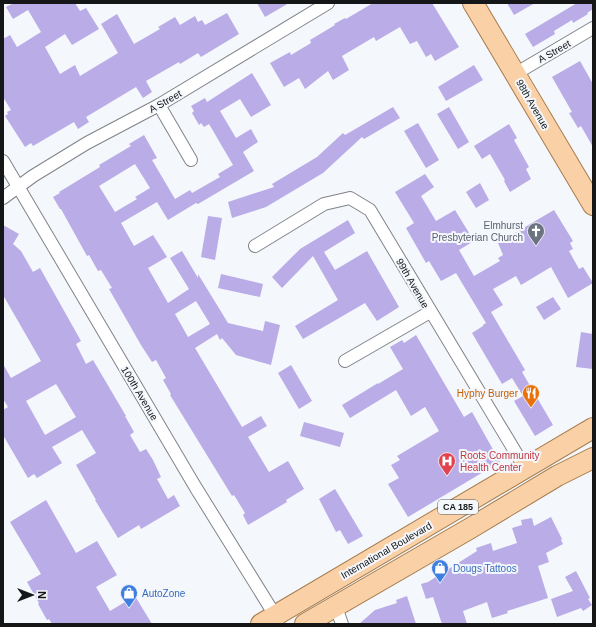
<svg xmlns="http://www.w3.org/2000/svg" width="596" height="627" font-family="Arial,sans-serif">
  <style>
    .building { fill: #baace7; fill-rule: evenodd }
    .lines { fill: none; stroke-linecap: round; stroke-linejoin: round }
    .street-casing { stroke: #808388; stroke-width: 14 }
    .primary-casing { stroke: #a77c4d; stroke-width: 22 }
    .street { stroke: #fff; stroke-width: 12 }
    .primary { stroke: #fad1a6; stroke-width: 20 }
    .labels { text-anchor: middle; stroke-width: 4; stroke-linejoin: round; paint-order: stroke }
    .shield { fill: #f4f7fc; stroke: #575a5c; stroke-width: 1 }
    .shield-label { font-size: 9px; font-weight: bold; fill: #141617 }
    .street-label { font-size: 10px; fill: #141617; stroke: #f4f7fc }
    .worship-label { font-size: 10px; fill: #5b616d; stroke: #f4f7fc; text-anchor: end }
    .food-label { font-size: 10px; fill: #c56008; stroke: #f4f7fc; text-anchor: end }
    .health-label { font-size: 10px; fill: #be3a42; stroke: #f4f7fc; text-anchor: start }
    .shop-label { font-size: 10px; fill: #366cbe; stroke: #f4f7fc; text-anchor: start }
  </style>
  <rect width="100%" height="100%" fill="#f4f7fc"/>
  <g class="building">
    <path d="M14,3H75L80,11L86,8L99,29L72,45L65,34L45,47L60,74L75,65L80,76L118,53L101,24L117,14L134,44L160,29L158,27L175,17L180,25L195,16L198,22L202,20L205,25L227,13L239,34L201,57L198,53L180,64L179,62L146,81L152,92L143,98L136,87L86,117L89,122L78,129L74,122L33,146L31,143L25,147L5,116L8,114L7,112L11,110L3,97V39L10,35L17,47L41,32L28,10L13,19L6,7Z"/>
    <path d="M257,3H289L265,17Z"/>
    <path d="M373,3H432L459,47L435,61L431,54L426,57L417,41L410,44L400,27L376,41L374,37L342,56L349,70L333,80L328,71L305,89L299,78L284,87L270,63L290,52L291,55L311,43L310,40L335,25L334,24L345,18L346,19Z"/>
    <path d="M507,3H535L514,15Z"/>
    <path d="M577,3H593V9L587,13L588,14L573,23L572,20L554,31L555,34L533,47L525,34Z"/>
    <path d="M580,61L593,84V147L581,126L578,128L569,113L572,112L552,77Z"/>
    <path d="M474,65L483,80L446,101L438,87Z"/>
    <path d="M252,73L271,105L251,117L240,99L220,111L236,138L251,129L258,142L243,152L254,171L198,204L196,203L168,220L157,202L121,223L134,246L153,235L167,257L148,268L168,303L189,289L170,258L182,251L198,278V274L228,323L263,331L265,321L280,325L271,365L236,355L222,338L220,340L217,334L195,348L242,427L261,416L267,426L248,437L269,472L288,461L304,489L286,500L287,502L248,525L243,515L245,513L234,495L232,496L170,395L171,394L163,380L166,378L156,360L152,362L141,345L109,289L112,288L101,270L98,271L89,255L87,256L61,209H60L53,197L60,193L59,192L100,167L99,165L131,146L129,144L144,135L157,158L152,160L175,199L190,190L192,193L220,177L218,174L233,165L209,124L204,127L201,123L199,125L192,113L194,111L191,106L205,98L207,102ZM135,164L150,188L135,197L137,199L115,212L99,186ZM196,301L210,324L188,337L175,314Z"/>
    <path d="M393,107L400,118L364,139L362,137L323,173L266,207L232,218L228,202L274,187L272,184L317,157L343,133L345,135Z"/>
    <path d="M449,107L469,142L458,149L437,114Z"/>
    <path d="M418,123L439,160L426,168L404,131Z"/>
    <path d="M509,124L517,138L514,140L529,167L526,169L531,179L510,192L504,181L505,180L490,154L482,159L474,146Z"/>
    <path d="M425,174L434,187L421,196L436,221L455,210L474,241L459,250L474,276L500,261L498,258L503,255L498,243L554,210L573,241L570,243L573,249L569,251L579,269L583,267L593,283L568,298L551,267L521,285L516,276L493,289L503,305L491,312L525,370L522,372L553,425L535,436L514,401L523,396L512,378L502,384L472,333L483,326V325L486,323L456,273L441,281L429,261L426,263L406,228L414,223L395,192Z"/>
    <path d="M480,183L489,200L476,208L466,192Z"/>
    <path d="M208,216L222,218L215,260L201,257Z"/>
    <path d="M348,220L355,233L324,252L335,270L367,251L399,307L377,321L365,303L303,339L295,326L338,300L313,256L282,288L272,277L300,249Z"/>
    <path d="M3,225L19,234L13,244L21,251L33,272L40,268L81,341L76,344L86,364L93,360L126,416H125L134,432L130,435L140,452L146,449L153,460L161,477L157,479L168,499L174,495L180,506L141,529L139,525L118,538L95,500H96L76,465L96,453L82,430L52,447L62,463L37,478L34,474L28,478L3,435V410L8,407L3,399V364L11,378L41,361L3,295ZM56,384L76,417L45,435L26,401Z"/>
    <path d="M221,274L263,284L260,297L218,288Z"/>
    <path d="M553,297L561,309L544,320L536,307Z"/>
    <path d="M581,332L593,334V369L576,367Z"/>
    <path d="M416,335L464,417L472,412L500,462L408,517L388,484L399,478L391,465L400,460L397,456L439,431L425,407L411,416L396,390L350,418L342,405L378,383V384L403,369L390,347L402,340L404,343Z"/>
    <path d="M291,365L312,401L299,409L278,373Z"/>
    <path d="M304,422L344,433L340,447L300,436Z"/>
    <path d="M335,489L363,536L348,544L340,530L336,532L319,499Z"/>
    <path d="M46,500L76,553L97,541L117,575L96,587L110,611L135,596L152,624H52L49,619L47,620L38,604L39,603L27,582L41,574L10,522Z"/>
    <path d="M551,517L562,539L561,540L563,544L546,553L549,562L538,566L548,598L507,611L508,613L492,618L487,602L463,611L467,624H442L433,597L426,599L421,584L428,582L477,551L476,548L491,543L493,551L517,543L512,528L522,525L521,520L532,518L534,526Z"/>
    <path d="M576,571L590,598L588,599L592,605L583,611L581,608L557,617L551,599L573,591L565,577Z"/>
    <path d="M407,596L416,624H359L375,610L397,603L396,600Z"/>
  </g>
  <g class="lines">
    <g class="street-casing">
      <g id="street">
        <path d="M515,74L593,28"/>
        <path d="M159,105L191,160"/>
        <path d="M3,161L196,488L278,620"/>
        <path d="M3,198L33,176L87,143L159,105L328,3"/>
        <path d="M255,246L324,204L350,198L370,210L525,468"/>
        <path d="M345,361L430,312"/>
        <path d="M336,607L342,624"/>
      </g>
    </g>
    <g class="primary-casing">
      <g id="primary">
        <path d="M473,3L593,205"/>
        <path d="M261,624L593,428"/>
        <path d="M305,624L469,529L557,476L593,458"/>
      </g>
    </g>
    <use href="#street" class="street"/>
    <use href="#primary" class="primary"/>
  </g>
  <defs>
    <g id="church-pin" transform="scale(0.9)"><path d="M0 17L-7.5 6A9.5 9.5 0 1 1 7.5 6Z" fill="#6b7280" stroke="#f4f7fc"/><path d="M-1.2-6h2.4v3.5h3.3v2.4h-3.3V6h-2.4V-.1h-3.3v-2.4h3.3Z" fill="#fff"/></g>
    <g id="restaurant-pin" transform="scale(0.9)"><path d="M0 17L-7.5 6A9.5 9.5 0 1 1 7.5 6Z" fill="#e8710a" stroke="#f4f7fc"/><path d="M-5-6h1v4h1v-4h1v4h1v-4h1v5L-1.5 .5V6h-2V.5L-5-1ZM5-6V6H3V1.5H1.5Q1.5-4 5-6Z" fill="#fff"/></g>
    <g id="hospital-pin" transform="scale(0.9)"><path d="M0 17L-7.5 6A9.5 9.5 0 1 1 7.5 6Z" fill="#e0444e" stroke="#f4f7fc"/><path d="M-5-5h3v3.5h4V-5h3V5h-3V1.5h-4V5h-3Z" fill="#fff"/></g>
    <g id="shop-pin" transform="scale(0.9)"><path d="M0 17L-7.5 6A9.5 9.5 0 1 1 7.5 6Z" fill="#3f7fe0" stroke="#f4f7fc"/><path d="M-5-2.5h2.3a2.7 3.5 0 0 1 5.4 0H5L5.5 6h-11ZM-1.5-2.5h3a1.5 2.3 0 0 0-3 0Z" fill="#fff"/></g>
  </defs>
  <g fill-rule="evenodd">
    <use href="#church-pin" x="536" y="231"/>
    <use href="#restaurant-pin" x="531" y="393"/>
    <use href="#hospital-pin" x="447" y="461"/>
    <use href="#shop-pin" x="440" y="568"/>
    <use href="#shop-pin" x="129" y="593"/>
  </g>
  <g class="labels">
    <rect class="shield" x="438" y="500" width="40" height="14" rx="3"/>
    <g class="shield-label">
      <text x="458" y="510">CA 185</text>
    </g>
    <g class="street-label">
      <text transform="translate(554 51) rotate(-30)" y="4">A Street</text>
      <text transform="translate(165 101) rotate(-30)" y="4">A Street</text>
      <text transform="translate(533 104) rotate(60)" y="4">98th Avenue</text>
      <text transform="translate(413 283) rotate(60)" y="4">99th Avenue</text>
      <text transform="translate(140 393) rotate(59)" y="4">100th Avenue</text>
      <text transform="translate(386 550) rotate(-30)" y="4">International Boulevard</text>
    </g>
    <g class="worship-label">
      <text x="523" y="229">Elmhurst<tspan x="523" dy="12">Presbyterian Church</tspan></text>
    </g>
    <g class="food-label">
      <text x="518" y="397">Hyphy Burger</text>
    </g>
    <g class="health-label">
      <text x="460" y="459">Roots Community<tspan x="460" dy="12">Health Center</tspan></text>
    </g>
    <g class="shop-label">
      <text x="453" y="572">Dougs Tattoos</text>
      <text x="142" y="597">AutoZone</text>
    </g>
  </g>
  <rect width="596" height="627" fill="none" stroke="#141617" stroke-width="8"/>
  <g transform="translate(32 595) rotate(90)" stroke="#f4f7fc" stroke-width="3" paint-order="stroke">
  <path d="M0-3L7 15L0 10L-7 15Z" fill="#141617"/>
  <text y="-6" font-size="11" font-weight="bold" text-anchor="middle" fill="#141617">N</text>
  </g>
</svg>
